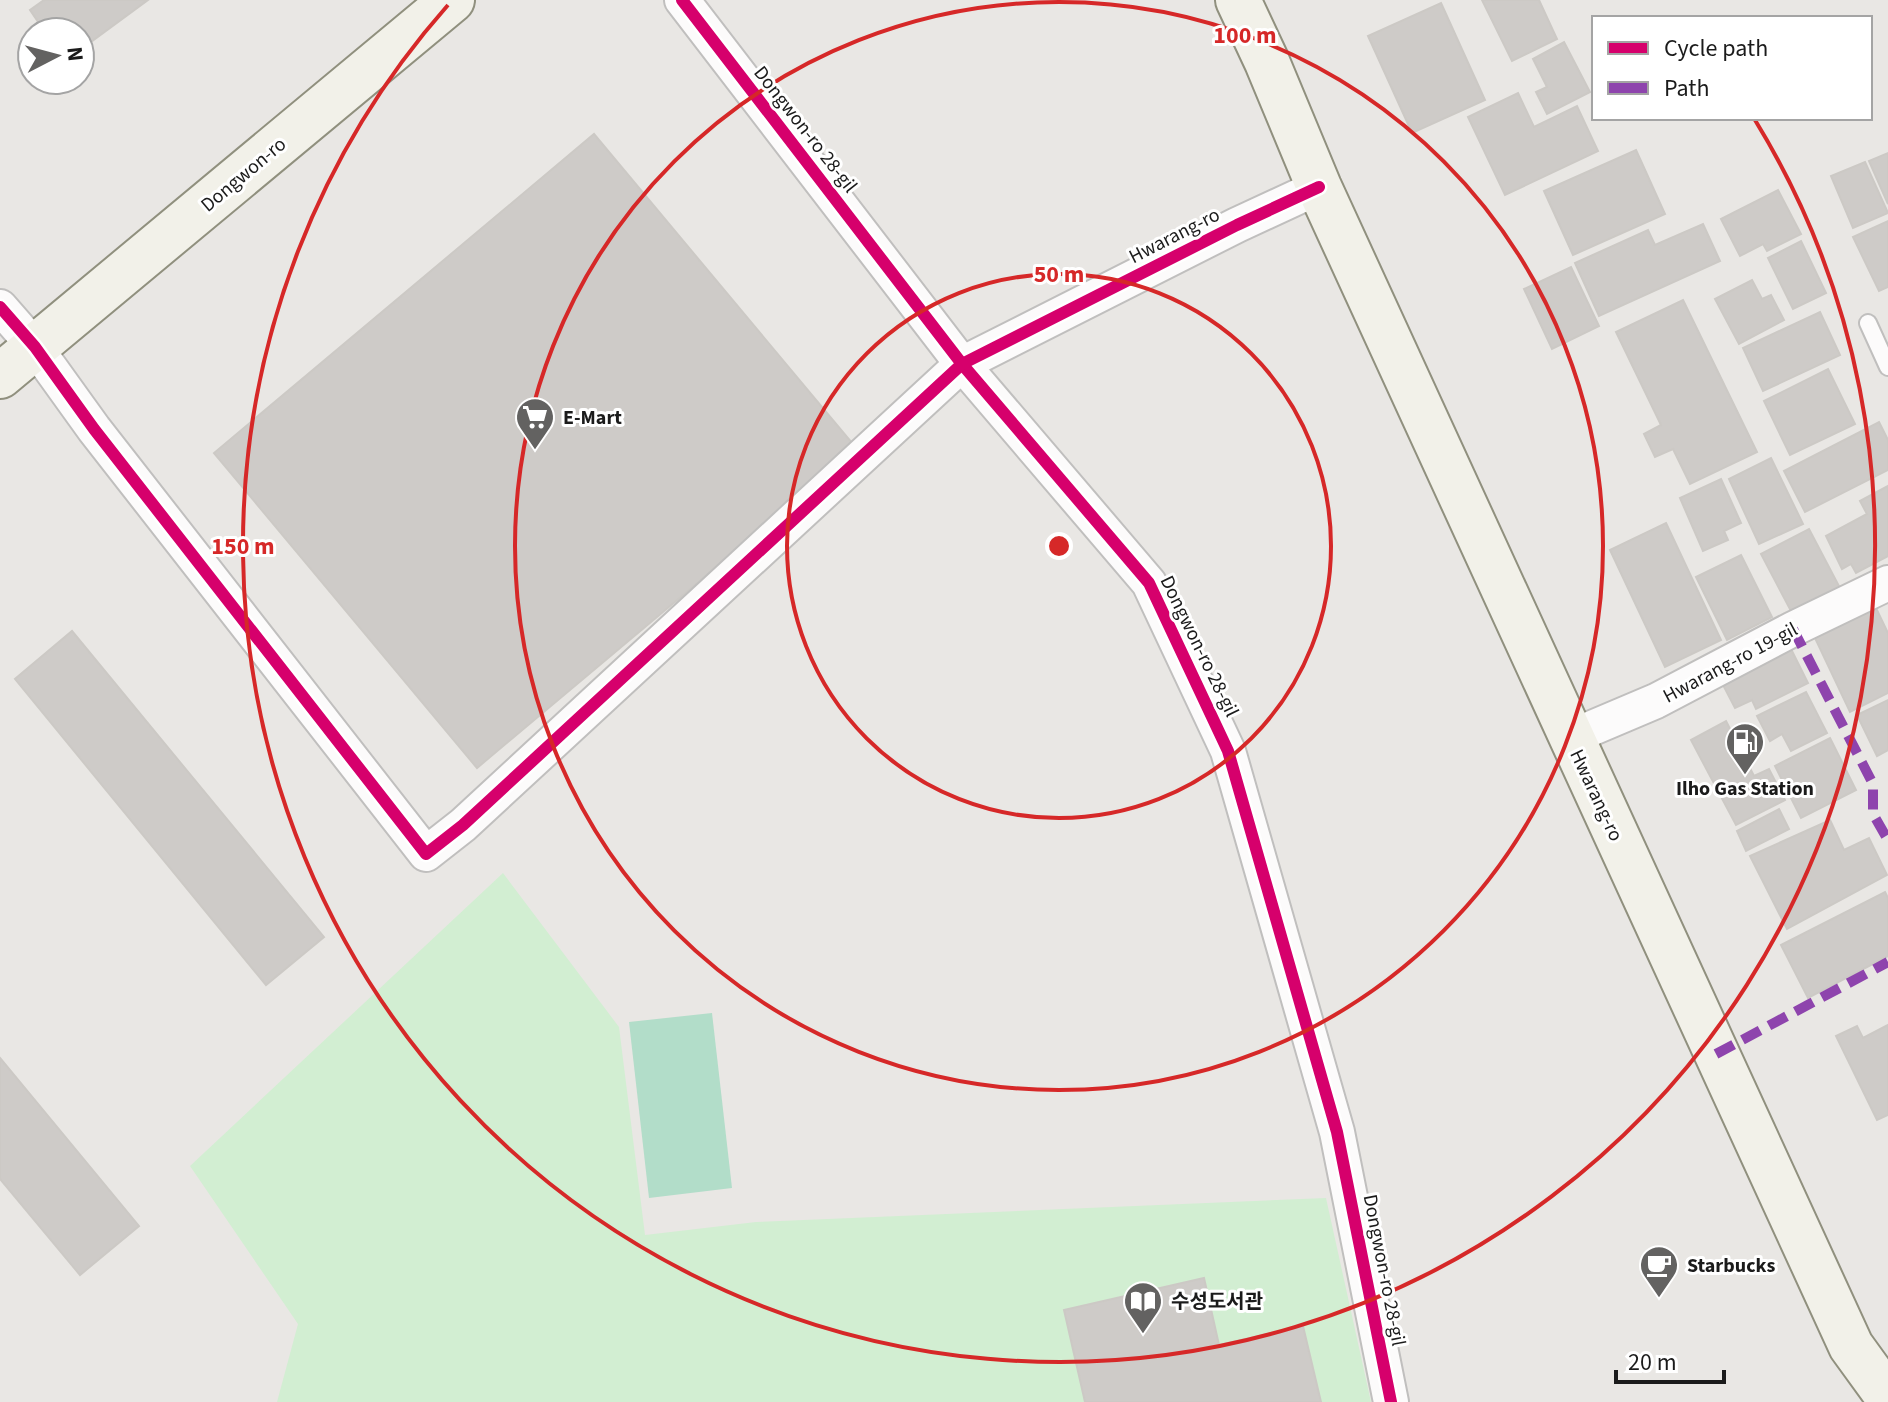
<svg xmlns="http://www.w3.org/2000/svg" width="1888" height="1402" font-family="'Source Sans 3','Noto Sans KR',sans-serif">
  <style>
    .park { fill: #d2eed2 }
    .pitch { fill: #b2ddc9 }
    .building { fill: #cecbc8; stroke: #ccc9c5; stroke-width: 2 }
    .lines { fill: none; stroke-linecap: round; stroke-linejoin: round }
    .service-casing { stroke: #c0bfbe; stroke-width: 20 }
    .minor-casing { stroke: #c0bfbe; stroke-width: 38 }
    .secondary-casing { stroke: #90907e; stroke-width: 48 }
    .service { stroke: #fcfbfb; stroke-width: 16 }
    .minor { stroke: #fcfbfb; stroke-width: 34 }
    .secondary { stroke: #f2f1e9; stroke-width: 44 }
    .quiet { stroke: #8e44ad; stroke-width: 10; stroke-dasharray: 20 10; stroke-linecap: butt }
    .cycleway-casing { stroke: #fff; stroke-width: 17 }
    .cycleway { stroke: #d6006c; stroke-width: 12 }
    .ring { fill: none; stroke: #d62828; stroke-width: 4 }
    .labels { text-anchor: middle; stroke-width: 6; stroke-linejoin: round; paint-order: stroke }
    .street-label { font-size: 20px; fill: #1b1b1b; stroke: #fff }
    .poi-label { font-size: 20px; font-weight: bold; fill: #1b1b1b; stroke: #fff; text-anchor: start }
    .centre { fill: #d62828; stroke: #fff; stroke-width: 4 }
    .ring-label { font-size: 24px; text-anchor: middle; font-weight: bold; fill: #d62828; stroke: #fff; stroke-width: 6; stroke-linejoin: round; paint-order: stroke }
  </style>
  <rect width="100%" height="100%" fill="#e9e7e4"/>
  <path class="park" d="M503,873L619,1027L645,1235L756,1222L1326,1198L1371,1402H277L298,1324L190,1166Z"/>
  <path class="pitch" d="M712,1013L732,1188L649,1198L629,1022Z"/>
  <g class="building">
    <path d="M44,0H148L80,50V32H45L30,10Z"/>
    <path d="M1482,0H1539L1557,39L1512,61Z"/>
    <path d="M1441,3L1485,100L1412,133L1368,36Z"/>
    <path d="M1564,42L1590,92L1547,114L1536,92L1547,87L1533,59Z"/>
    <path d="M1518,93L1534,127L1577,106L1598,151L1505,195L1468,117Z"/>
    <path d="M594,134L857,449L477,768L214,453Z"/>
    <path d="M1636,150L1665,214L1573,255L1544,191Z"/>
    <path d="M1888,153V204L1869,161Z"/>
    <path d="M1865,162L1888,213L1853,228L1831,176Z"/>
    <path d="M1778,190L1801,234L1767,251L1763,244L1740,256L1721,219Z"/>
    <path d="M1888,221V287L1879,291L1853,237Z"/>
    <path d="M1703,224L1720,261L1599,316L1575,263L1648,230L1655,245Z"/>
    <path d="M1801,241L1826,293L1793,309L1768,258Z"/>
    <path d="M1571,267L1599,326L1552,349L1524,289Z"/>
    <path d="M1752,280L1762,299L1771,295L1784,320L1739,344L1715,299Z"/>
    <path d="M1683,300L1757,452L1690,484L1673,449L1655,457L1644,434L1661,425L1616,332Z"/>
    <path d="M1820,312L1840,355L1763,391L1743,348Z"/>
    <path d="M1828,369L1855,424L1790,455L1764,401Z"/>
    <path d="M1879,422L1888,440V470L1805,512L1784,471Z"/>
    <path d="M1771,458L1803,524L1759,544L1729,479Z"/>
    <path d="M1721,479L1741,523L1724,531L1728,540L1703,551L1680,498Z"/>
    <path d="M1888,486V556L1856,573L1851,564L1842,569L1826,536L1867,514L1860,501Z"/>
    <path d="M1666,523L1721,640L1665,667L1610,550Z"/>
    <path d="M1809,529L1840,588L1792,613L1761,554Z"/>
    <path d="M1741,555L1772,617L1727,640L1696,577Z"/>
    <path d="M1876,608L1888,633V693L1850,712L1815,638Z"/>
    <path d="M72,631L324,937L266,985L15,679Z"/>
    <path d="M1791,649L1808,683L1756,709L1752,700L1735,708L1722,683Z"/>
    <path d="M1806,692L1827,733L1791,751L1782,734L1770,741L1757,716Z"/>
    <path d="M1888,700V750L1877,756L1857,715Z"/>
    <path d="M1726,721L1754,776L1769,769L1785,800L1736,825L1691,740Z"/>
    <path d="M1830,738L1856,790L1801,818L1775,766Z"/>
    <path d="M1779,809L1789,829L1746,851L1737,831Z"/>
    <path d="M1830,820L1844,850L1869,838L1887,875L1787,929L1750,856Z"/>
    <path d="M1885,892L1888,898V956L1808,998L1781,945Z"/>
    <path d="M1888,1025V1115L1877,1120L1836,1036L1857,1026L1863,1038Z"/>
    <path d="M0,1058L139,1226L80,1275L0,1179Z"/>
    <path d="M1204,1278L1219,1345L1303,1326L1321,1402H1085L1064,1310Z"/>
  </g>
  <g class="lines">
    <g class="service-casing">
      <path id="service" d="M1868,323L1888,367"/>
    </g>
    <g class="minor-casing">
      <g id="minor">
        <path d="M682,0L962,364L1149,583L1228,751L1337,1132L1391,1402"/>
        <path d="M0,307L35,347L94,429L426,854L463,825L962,364L1237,225L1319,187"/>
        <path d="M1571,737L1656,701L1793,629L1888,583"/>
      </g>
    </g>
    <g class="secondary-casing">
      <g id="secondary">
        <path d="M1238,0L1267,62L1319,187L1851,1346L1888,1397"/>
        <path d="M0,376L452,0"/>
      </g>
    </g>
    <use href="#service" class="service"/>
    <use href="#minor" class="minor"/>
    <use href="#secondary" class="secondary"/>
    <g class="quiet">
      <path d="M1793,629L1873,784V814L1888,840"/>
      <path d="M1716,1054L1888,962"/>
    </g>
    <g class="cycleway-casing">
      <g id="cycleway">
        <path d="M682,0L962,364L1149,583L1228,751L1337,1132L1391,1402"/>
        <path d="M0,307L35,347L94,429L426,854L463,825L962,364L1237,225L1319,187"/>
      </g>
    </g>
    <use href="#cycleway" class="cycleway"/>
  </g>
  <g class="ring">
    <circle cx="1059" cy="546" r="272"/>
    <circle cx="1059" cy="546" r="544"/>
    <path d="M1755 120A816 816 0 1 1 448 5"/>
  </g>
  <defs>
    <g id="supermarket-pin" transform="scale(2)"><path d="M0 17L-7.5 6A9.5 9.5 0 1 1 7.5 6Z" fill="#636261" stroke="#fff"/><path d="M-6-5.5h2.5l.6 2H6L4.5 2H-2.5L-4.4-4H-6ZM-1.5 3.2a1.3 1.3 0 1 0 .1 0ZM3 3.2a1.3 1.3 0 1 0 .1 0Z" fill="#fff"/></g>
    <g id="fuel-pin" transform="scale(2)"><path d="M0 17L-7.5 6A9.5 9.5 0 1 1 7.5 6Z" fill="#636261" stroke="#fff"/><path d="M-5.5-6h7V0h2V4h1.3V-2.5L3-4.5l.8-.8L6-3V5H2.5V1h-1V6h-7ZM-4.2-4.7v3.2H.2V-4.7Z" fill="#fff"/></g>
    <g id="cafe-pin" transform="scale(2)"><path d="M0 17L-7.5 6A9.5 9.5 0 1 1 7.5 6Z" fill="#636261" stroke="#fff"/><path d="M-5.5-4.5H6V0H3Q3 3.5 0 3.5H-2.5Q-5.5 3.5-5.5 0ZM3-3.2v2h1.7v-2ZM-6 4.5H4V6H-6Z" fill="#fff"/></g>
    <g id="library-pin" transform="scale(2)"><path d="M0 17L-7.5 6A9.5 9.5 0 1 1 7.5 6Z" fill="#636261" stroke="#fff"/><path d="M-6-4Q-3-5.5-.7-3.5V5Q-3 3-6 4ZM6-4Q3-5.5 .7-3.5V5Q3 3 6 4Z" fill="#fff"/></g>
  </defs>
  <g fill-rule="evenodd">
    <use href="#supermarket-pin" x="535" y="417"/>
    <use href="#fuel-pin" x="1745" y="742"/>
    <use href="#cafe-pin" x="1659" y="1265"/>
    <use href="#library-pin" x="1143" y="1301"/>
  </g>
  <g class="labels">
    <g class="street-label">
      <text transform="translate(806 129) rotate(52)" y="7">Dongwon-ro 28-gil</text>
      <text transform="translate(243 174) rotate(-40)" y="7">Dongwon-ro</text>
      <text transform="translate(1174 235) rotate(-27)" y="7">Hwarang-ro</text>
      <text transform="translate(1200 646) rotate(64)" y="7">Dongwon-ro 28-gil</text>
      <text transform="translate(1730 662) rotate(-28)" y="7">Hwarang-ro 19-gil</text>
      <text transform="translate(1597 795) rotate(65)" y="7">Hwarang-ro</text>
      <text transform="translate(1385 1270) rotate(79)" y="7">Dongwon-ro 28-gil</text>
    </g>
    <g class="poi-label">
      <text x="563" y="424">E-Mart</text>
      <text x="1745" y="795" text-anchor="middle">Ilho Gas Station</text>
      <text x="1687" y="1272">Starbucks</text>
      <text x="1171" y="1308">수성도서관</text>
    </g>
  </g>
  <circle cx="1059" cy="546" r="12" class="centre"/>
  <g class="ring-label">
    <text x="1245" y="43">100 m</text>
    <text x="1059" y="282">50 m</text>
    <text x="243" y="554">150 m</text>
  </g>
  <rect x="1592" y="16" width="280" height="104" fill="#ffffff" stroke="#a4a4a4" stroke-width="2"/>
  <rect x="1608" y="42" width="40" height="12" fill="#d6006c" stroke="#a4a4a4" stroke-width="2"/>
  <text x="1664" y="56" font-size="24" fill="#1b1b1b">Cycle path</text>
  <rect x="1608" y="82" width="40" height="12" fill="#8e44ad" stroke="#a4a4a4" stroke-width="2"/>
  <text x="1664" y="96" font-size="24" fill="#1b1b1b">Path</text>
  <g transform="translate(56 56) rotate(84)"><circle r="38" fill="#ffffff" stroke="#a4a4a4" stroke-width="2"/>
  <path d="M0-6L14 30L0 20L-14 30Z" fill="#636261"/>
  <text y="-12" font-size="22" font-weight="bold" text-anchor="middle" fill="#1b1b1b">N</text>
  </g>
  <path d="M1616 1370v12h108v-12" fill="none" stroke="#1b1b1b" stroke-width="4"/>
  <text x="1628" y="1370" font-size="24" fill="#1b1b1b" stroke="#ffffff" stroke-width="6" paint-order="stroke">20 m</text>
</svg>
